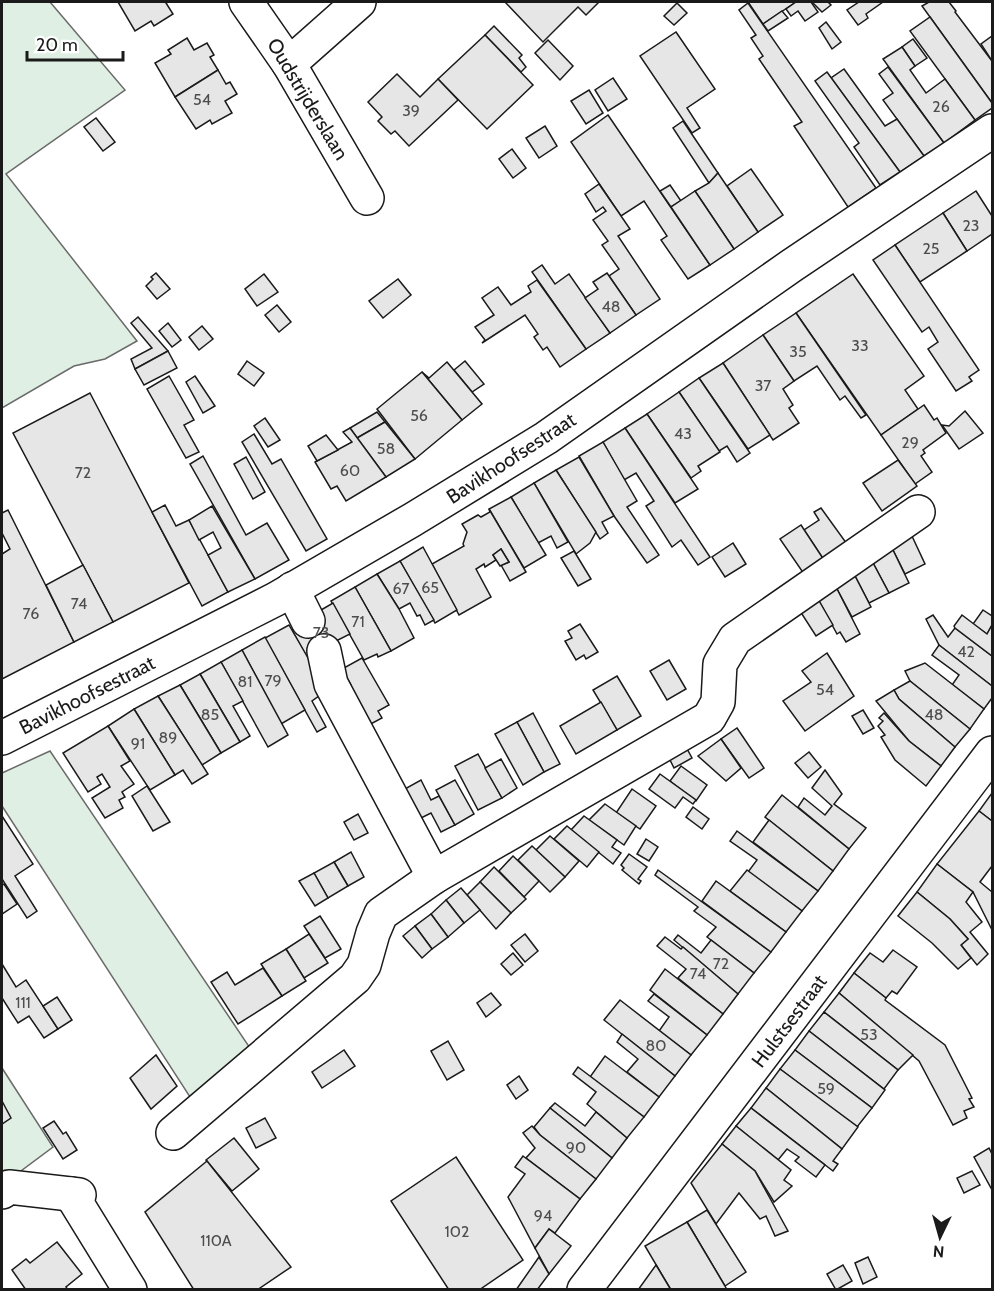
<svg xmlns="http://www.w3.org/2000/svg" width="994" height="1291" font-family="Cabin,sans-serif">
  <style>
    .green { fill: #e0efe3; stroke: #6a6a6a; stroke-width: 1.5 }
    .building { fill: #e6e6e6; stroke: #1a1a1a; stroke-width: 1.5 }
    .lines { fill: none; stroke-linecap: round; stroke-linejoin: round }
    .minor-casing { stroke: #1a1a1a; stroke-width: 36 }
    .minor { stroke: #fff; stroke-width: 33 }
    .labels { text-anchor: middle; stroke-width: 4.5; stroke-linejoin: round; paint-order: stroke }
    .number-label { font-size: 16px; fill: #4d4d4d }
    .street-label { font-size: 20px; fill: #1a1a1a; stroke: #fff }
  </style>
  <rect width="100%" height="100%" fill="#fff"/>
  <g class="green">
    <path d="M2,2H50L125,90L6,174L137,341L105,359L74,366L2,408Z"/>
    <path d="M50,751L250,1048L190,1097L2,806V773Z"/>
    <path d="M2,1068L53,1147L2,1185Z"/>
  </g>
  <g class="building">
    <path d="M118,2H168L166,3L173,14L154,26L151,21L135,31Z"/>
    <path d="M505,2H599L586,15L578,7L543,42Z"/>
    <path d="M748,2H796L763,24Z"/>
    <path d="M796,2H811L818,12L805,21L798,11L791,16L786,9Z"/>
    <path d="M812,2H828L831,5L822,12Z"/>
    <path d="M859,2H883L866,14L868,18L858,25L847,10Z"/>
    <path d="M929,2H949L956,11L955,12L992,61V103L922,6Z"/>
    <path d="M677,3L687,13L674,25L664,16Z"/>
    <path d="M748,3L876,188L848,207L794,126L802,122L759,59L763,56L751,38L756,35L739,10Z"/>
    <path d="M782,11L788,18L768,31L763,24Z"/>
    <path d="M930,17L992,103V108L975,120L910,31Z"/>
    <path d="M826,22L841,42L832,49L819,28Z"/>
    <path d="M494,26L522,55L519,58L526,67L521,72L485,35Z"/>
    <path d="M676,32L715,89L687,108L700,128L692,133L640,56Z"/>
    <path d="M485,35L533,85L487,129L438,79Z"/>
    <path d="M992,36V61L981,44Z"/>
    <path d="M187,38L194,50L207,43L214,55L210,57L218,70L175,97L155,63L171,54L168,50Z"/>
    <path d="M913,39L927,58L915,66L902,47Z"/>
    <path d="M548,40L573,66L560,80L535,53Z"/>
    <path d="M902,47L915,66L910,70L926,93L945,79L975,120L944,143L883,59Z"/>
    <path d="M888,67L944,143L924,156L883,100L893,93L879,74Z"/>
    <path d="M844,69L885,126L897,119L924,156L900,172L831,78Z"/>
    <path d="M218,70L226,84L230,82L237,94L225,101L232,113L212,124L210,120L196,129L175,97Z"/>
    <path d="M827,72L900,172L880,185L854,147L859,143L815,81Z"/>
    <path d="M397,74L420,97L438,79L458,100L409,146L395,131L391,134L378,121L382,117L368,102Z"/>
    <path d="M613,78L627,99L608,111L595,90Z"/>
    <path d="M589,90L603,113L586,124L571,101Z"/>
    <path d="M608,115L710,265L688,279L661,240L667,236L644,201L621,216L571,142Z"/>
    <path d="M96,118L115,142L103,151L84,127Z"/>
    <path d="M683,121L718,173L709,183L673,128Z"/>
    <path d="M545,126L557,146L539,158L526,138Z"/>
    <path d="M512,149L526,168L513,178L499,159Z"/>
    <path d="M751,169L783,215L758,232L727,186Z"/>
    <path d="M718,173L758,232L734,249L695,191L709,183Z"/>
    <path d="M599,184L630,229L618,236L660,299L636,315L609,276L619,269L602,245L608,241L593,220L606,211L603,207L596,212L585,194Z"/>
    <path d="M670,185L681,201L671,207L660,191Z"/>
    <path d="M695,191L734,249L710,265L671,207Z"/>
    <path d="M976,191L992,216V234L967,251L943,213Z"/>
    <path d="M943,213L967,251L920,282L895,245Z"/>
    <path d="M895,245L979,370L969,377L972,381L956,391L928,349L938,342L929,327L922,332L873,260Z"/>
    <path d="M542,265L555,284L569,274L610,333L586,349L532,272Z"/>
    <path d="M156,273L170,289L157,299L146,286L153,279L151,277Z"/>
    <path d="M607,273L636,315L610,333L585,298L598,289L593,282Z"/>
    <path d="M264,274L278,292L257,306L245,289Z"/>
    <path d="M853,274L924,376L905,390L918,409L881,435L796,313Z"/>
    <path d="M398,279L411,295L383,318L369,301Z"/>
    <path d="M537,280L586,349L560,367L547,347L543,350L534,337L538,334L525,315L482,343L485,340L475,327L494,315L482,298L498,287L511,305L531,292L528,286Z"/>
    <path d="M277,305L291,322L279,332L265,315Z"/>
    <path d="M796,313L866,415L861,418L845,396L840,400L817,366L794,381L763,335Z"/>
    <path d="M138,317L168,351L135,369L131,359L152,348L131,323Z"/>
    <path d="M168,323L181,340L172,347L159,331Z"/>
    <path d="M202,326L213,339L199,350L189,337Z"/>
    <path d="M763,335L794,381L783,389L793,405L789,408L799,423L773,440L723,363Z"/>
    <path d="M168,351L177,368L144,385L135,369Z"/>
    <path d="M247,361L264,373L254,386L238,374Z"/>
    <path d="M465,361L484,384L472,392L454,370Z"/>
    <path d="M447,362L482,404L462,420L422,372L429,378Z"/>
    <path d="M723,363L770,435L748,449L699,378Z"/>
    <path d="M422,372L462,420L415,459L377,409Z"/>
    <path d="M169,376L194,420L184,425L199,452L186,458L147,389Z"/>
    <path d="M195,376L215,406L203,413L186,382Z"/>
    <path d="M699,378L750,453L737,462L727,446L719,451L679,392Z"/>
    <path d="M679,392L720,452L698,466L701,471L691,478L647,414Z"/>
    <path d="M90,393L189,583L113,622L13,433Z"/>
    <path d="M924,405L934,420L937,418L946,433L923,450L925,453L921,456L932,472L915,484L881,435Z"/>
    <path d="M965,411L983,433L959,449L942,425L949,426Z"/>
    <path d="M377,412L385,422L357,438L350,428Z"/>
    <path d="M647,414L698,489L675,503L625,428Z"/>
    <path d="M265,418L280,440L268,447L254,426Z"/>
    <path d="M385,422L415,459L386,477L357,438Z"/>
    <path d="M350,428L386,477L346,501L337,486L331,489L315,462L352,442L343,432Z"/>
    <path d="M625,428L710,557L698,565L681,540L672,547L646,506L654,501L636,473L624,480L603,442Z"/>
    <path d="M254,434L272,464L281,459L327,539L306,551L242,442Z"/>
    <path d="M326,435L338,450L317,461L308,446Z"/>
    <path d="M603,442L637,501L627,507L659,555L647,563L614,516L579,456Z"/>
    <path d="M203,456L246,535L267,523L289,560L255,579L190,464Z"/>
    <path d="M246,457L265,492L253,499L234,464Z"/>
    <path d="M579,457L614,516L602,522L608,533L600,539L556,470Z"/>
    <path d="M898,460L917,486L882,511L863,483Z"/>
    <path d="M556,470L596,532L590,543L576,554L534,483Z"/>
    <path d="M534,483L568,542L557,548L551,536L538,543L511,497Z"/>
    <path d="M511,497L546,555L524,568L489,509Z"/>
    <path d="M165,505L176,526L189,520L228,592L202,606L152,512Z"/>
    <path d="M212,506L255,579L228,592L208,555L221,548L213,532L199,540L189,520Z"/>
    <path d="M821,508L847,544L824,560L804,530L819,520L814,512Z"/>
    <path d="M489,509L526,572L510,581L501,565L509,562L501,549L493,555L496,560L485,567L484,564L476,569L491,597L459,615L432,564L464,546L463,544L467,532L462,524L478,515L481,517L490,512Z"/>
    <path d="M8,510L74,642L2,679V554L10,549L2,533V513Z"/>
    <path d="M801,525L824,560L804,574L780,539Z"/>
    <path d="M911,534L925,564L905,574L892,548Z"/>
    <path d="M733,543L746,564L725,577L712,557Z"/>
    <path d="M423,547L457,610L435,623L400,561Z"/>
    <path d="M892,548L909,583L889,593L872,561Z"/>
    <path d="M501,549L509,562L500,566L493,555Z"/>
    <path d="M574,551L591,579L578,586L561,558Z"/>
    <path d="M400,561L434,620L425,625L420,615L417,616L410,603L399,609L377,574Z"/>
    <path d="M872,561L889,593L869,603L854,574Z"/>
    <path d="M83,565L113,622L74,642L46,585Z"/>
    <path d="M377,574L399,609L414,638L391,651L355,587Z"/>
    <path d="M854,574L871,607L852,617L836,587Z"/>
    <path d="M355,587L391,651L378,657L377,654L364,660L331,601Z"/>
    <path d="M836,587L860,634L846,642L840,632L837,634L818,599Z"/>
    <path d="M818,599L833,625L816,636L800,611Z"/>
    <path d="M333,603L350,634L328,645L330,647L308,659L292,630L321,613V610Z"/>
    <path d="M983,610L992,616V625L987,634L973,624Z"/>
    <path d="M933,615L948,637L955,628L992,656V686L939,645L926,619Z"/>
    <path d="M962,615L987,634L992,625V656L955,628L954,626Z"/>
    <path d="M580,624L598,652L586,659L584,655L576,660L565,641L572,638L568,631Z"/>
    <path d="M289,625L323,684V693L312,701L326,727L317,732L265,638Z"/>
    <path d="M265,637L305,710L281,724L242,650Z"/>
    <path d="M939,645L992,686V698L984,709L952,685L959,675L932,655Z"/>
    <path d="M242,650L288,735L268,747L221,662Z"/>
    <path d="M827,653L854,696L805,731L783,701L811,682L802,671Z"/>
    <path d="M362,658L389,705L378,711L382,718L367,726L348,687L351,685L342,669Z"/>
    <path d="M669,660L686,689L667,700L650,671Z"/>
    <path d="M221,662L243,701L233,706L250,736L240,742L200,674Z"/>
    <path d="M925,663L984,709L970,729L910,681L905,671Z"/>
    <path d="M200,674L240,742L221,753L180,685Z"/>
    <path d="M617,676L641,716L617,730L593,690Z"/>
    <path d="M910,681L970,729L955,747L899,699L894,690Z"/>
    <path d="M180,685L221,753L202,765L158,696Z"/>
    <path d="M894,690L899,699L955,747L941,766L909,741L876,701Z"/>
    <path d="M158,696L208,774L192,784L183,770L175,775L134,709Z"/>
    <path d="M601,702L617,730L576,754L560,726Z"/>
    <path d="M134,709L175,775L150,790L108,726Z"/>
    <path d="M863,710L874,728L863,734L852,716Z"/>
    <path d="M533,713L560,764L544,772L517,722Z"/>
    <path d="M884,713L909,741L941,766L926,786L895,760L881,737L885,735L878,726L883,721L879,718Z"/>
    <path d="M517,722L544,772L523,785L495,734Z"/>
    <path d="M108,726L130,761L121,766L134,784L122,792L125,797L119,800L123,808L105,818L92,798L110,787L102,774L97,777L101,784L88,792L63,753Z"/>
    <path d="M737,728L764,768L749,778L721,739Z"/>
    <path d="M721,739L741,768L726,781L698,756Z"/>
    <path d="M686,747L692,758L674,768L667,754Z"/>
    <path d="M809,752L821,767L808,778L795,763Z"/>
    <path d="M478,754L502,798L478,810L455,766Z"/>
    <path d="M501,759L517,788L502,798L485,768Z"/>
    <path d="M681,766L707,785L696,801L670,781Z"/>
    <path d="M825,770L842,794L834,804L866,828L849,849L798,807L804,798L825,815L832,806L812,788Z"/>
    <path d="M660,774L696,800L693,804L683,797L675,808L649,789Z"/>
    <path d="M421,780L431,800L439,796L455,825L441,832L431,813L419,819L403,790Z"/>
    <path d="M455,780L474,814L455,825L436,790Z"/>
    <path d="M147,786L170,822L153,831L132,796Z"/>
    <path d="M632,789L656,806L640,829L616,813Z"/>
    <path d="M992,793V821L979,811Z"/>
    <path d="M782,795L849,849L833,871L765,817Z"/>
    <path d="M605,804L636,826L624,845L589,820Z"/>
    <path d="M693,807L709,819L702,829L686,817Z"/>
    <path d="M979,811L992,821V866L980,882L992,892V930L973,892L937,864Z"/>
    <path d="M358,814L368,833L354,840L344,822Z"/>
    <path d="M2,816L33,864L15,876L37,911L27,918L2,879Z"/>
    <path d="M584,816L617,840L612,847L621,853L613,864L571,830Z"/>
    <path d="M769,820L833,871L818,891L753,842Z"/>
    <path d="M567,826L599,852L587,867L554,839Z"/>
    <path d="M737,831L818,891L802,911L748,872L757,860L730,841Z"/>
    <path d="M550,836L579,861L565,877L536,850Z"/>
    <path d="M646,839L658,847L649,861L637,854Z"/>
    <path d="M532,846L565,877L550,892L518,860Z"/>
    <path d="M351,852L364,877L348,886L334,862Z"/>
    <path d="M629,854L647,867L638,879L641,881L639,884L622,870L624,868L621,865Z"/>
    <path d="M513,856L539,881L524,897L499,871Z"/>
    <path d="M334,862L348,886L328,898L314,873Z"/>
    <path d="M937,864L973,892L966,902L982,922L970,932L988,954L977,965L961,945L968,939L950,919L917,892Z"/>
    <path d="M494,867L526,899L511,913L480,882Z"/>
    <path d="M658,870L771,952L754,973L707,937L716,927L694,911L698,907L655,875Z"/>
    <path d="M747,870L802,911L786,932L730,891Z"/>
    <path d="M314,873L328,898L315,906L299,881Z"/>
    <path d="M716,881L786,932L771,952L702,901Z"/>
    <path d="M480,882L511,913L496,929L467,895Z"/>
    <path d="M4,884L17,904L2,914V885Z"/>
    <path d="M461,888L480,910L464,923L446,900Z"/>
    <path d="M917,892L950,919L968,939L961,945L971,958L958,969L932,943L898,916Z"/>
    <path d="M446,900L464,923L448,937L431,914Z"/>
    <path d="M431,914L448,937L432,949L415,926Z"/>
    <path d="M320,916L341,949L325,958L304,926Z"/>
    <path d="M415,926L432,949L422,958L403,936Z"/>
    <path d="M309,934L328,963L304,978L286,949Z"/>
    <path d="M525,934L538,951L525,962L511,945Z"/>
    <path d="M678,935L701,953L711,940L754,973L738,994L674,940Z"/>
    <path d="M665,937L681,949L683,947L738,994L723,1014L678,978L686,969L657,946Z"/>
    <path d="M286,949L306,981L282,996L261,964Z"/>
    <path d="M893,950L917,967L897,994L892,991L886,998L854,973L870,953L883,962Z"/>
    <path d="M513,953L523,965L511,975L501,964Z"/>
    <path d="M2,964L16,987L26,980L58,1029L44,1038L29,1016L18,1023L2,998Z"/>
    <path d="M263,968L282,996L238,1024L211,982L227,972L235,985Z"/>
    <path d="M665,969L723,1014L707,1035L650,990Z"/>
    <path d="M854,973L886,998L885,1000L945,1045L972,1098L969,1099L974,1107L964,1111L967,1118L953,1125L919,1061L839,993Z"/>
    <path d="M491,993L501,1005L486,1017L477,1003Z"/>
    <path d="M839,993L913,1055L898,1070L824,1012Z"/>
    <path d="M654,994L707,1035L691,1055L659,1031L669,1017L648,1001Z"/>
    <path d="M57,997L72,1020L58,1029L43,1006Z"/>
    <path d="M620,1000L691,1055L675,1076L604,1020Z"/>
    <path d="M824,1012L898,1070L884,1089L809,1031Z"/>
    <path d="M809,1031L885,1090L872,1108L795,1050Z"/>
    <path d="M622,1034L675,1076L659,1097L627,1072L638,1059L617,1042Z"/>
    <path d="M448,1041L464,1070L447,1080L431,1051Z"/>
    <path d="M344,1050L355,1066L322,1088L312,1072Z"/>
    <path d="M795,1050L872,1108L857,1127L780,1069Z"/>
    <path d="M156,1055L177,1086L151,1109L130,1078Z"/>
    <path d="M605,1056L659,1097L644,1117L590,1077Z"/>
    <path d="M578,1067L644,1117L627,1138L587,1104L596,1092L573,1074Z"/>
    <path d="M780,1069L858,1127L842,1149L766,1088Z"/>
    <path d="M519,1076L528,1090L516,1099L507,1085Z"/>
    <path d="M766,1088L842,1149L833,1161L838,1164L833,1171L751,1108Z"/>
    <path d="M2,1101L11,1118L2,1124Z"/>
    <path d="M555,1103L585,1126L596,1112L627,1138L612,1158L550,1108Z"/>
    <path d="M550,1108L612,1158L596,1179L540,1135L534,1127Z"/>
    <path d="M751,1108L825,1165L816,1177L795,1161L799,1157L787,1149L778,1160L736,1126Z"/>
    <path d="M265,1118L276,1138L256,1148L246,1128Z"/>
    <path d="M54,1121L63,1134L66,1132L77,1150L63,1159L43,1128Z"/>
    <path d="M532,1126L540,1135L596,1179L580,1199L526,1158L535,1148L523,1133Z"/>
    <path d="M736,1126L791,1170L784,1180L792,1186L774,1202L755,1171L722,1144Z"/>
    <path d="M234,1138L259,1169L232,1191L206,1160Z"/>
    <path d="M722,1144L755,1171L788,1231L775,1236L766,1216L760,1219L739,1193L716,1224L691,1183Z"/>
    <path d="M989,1148L992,1154V1187L991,1188L974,1157Z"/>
    <path d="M523,1156L580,1199L555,1233L549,1229L535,1248L508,1197L525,1174L515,1167Z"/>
    <path d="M456,1157L523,1260L479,1290H449L391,1201Z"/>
    <path d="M207,1161L291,1267L257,1290H194L145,1212Z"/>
    <path d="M972,1171L980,1185L964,1193L957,1178Z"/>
    <path d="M707,1210L746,1272L725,1286L687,1222Z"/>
    <path d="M687,1222L725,1286L727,1290H671L645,1246Z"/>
    <path d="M549,1229L571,1246L549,1274L535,1248Z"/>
    <path d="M57,1242L82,1274L66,1287L68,1290H26L12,1270L26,1259L30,1263Z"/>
    <path d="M539,1257L549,1274L537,1290H516Z"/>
    <path d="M868,1257L877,1277L863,1284L855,1263Z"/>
    <path d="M656,1265L671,1290H638Z"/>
    <path d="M843,1265L852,1281L836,1290L827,1274Z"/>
  </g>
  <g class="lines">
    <g class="minor-casing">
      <g id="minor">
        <path d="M246,2L289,64L367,198"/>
        <path d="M289,64L359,2"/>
        <path d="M292,589L308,621"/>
        <path d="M324,651L331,684L434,877L709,718L718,702L720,664L735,639L918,512"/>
        <path d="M2,738L276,599L412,520L546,438L791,266L992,131"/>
        <path d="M173,1133L355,978L364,965L373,933L381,914L434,877"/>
        <path d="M2,1192L9,1187L79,1195"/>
        <path d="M71,1194L130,1290"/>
        <path d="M584,1290L992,753"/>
      </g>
    </g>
    <use href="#minor" class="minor"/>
  </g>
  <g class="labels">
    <g class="number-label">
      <text x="202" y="105">54</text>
      <text x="941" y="112">26</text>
      <text x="411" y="116">39</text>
      <text x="971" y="231">23</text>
      <text x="931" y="254">25</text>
      <text x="611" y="312">48</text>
      <text x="860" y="351">33</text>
      <text x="798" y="357">35</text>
      <text x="763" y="391">37</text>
      <text x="419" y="421">56</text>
      <text x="683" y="439">43</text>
      <text x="910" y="448">29</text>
      <text x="386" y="454">58</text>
      <text x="350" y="476">60</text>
      <text x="83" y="478">72</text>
      <text x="430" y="593">65</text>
      <text x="401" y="594">67</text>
      <text x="79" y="609">74</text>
      <text x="31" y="619">76</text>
      <text x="358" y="627">71</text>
      <text x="321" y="638">73</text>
      <text x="966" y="657">42</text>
      <text x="273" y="686">79</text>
      <text x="245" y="687">81</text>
      <text x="825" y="695">54</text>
      <text x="210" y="720">85</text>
      <text x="934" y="720">48</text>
      <text x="168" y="743">89</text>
      <text x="138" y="749">91</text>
      <text x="721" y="969">72</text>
      <text x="698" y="979">74</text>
      <text x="23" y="1008">111</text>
      <text x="869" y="1040">53</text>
      <text x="656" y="1051">80</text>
      <text x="826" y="1094">59</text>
      <text x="576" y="1153">90</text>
      <text x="543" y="1221">94</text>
      <text x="457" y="1237">102</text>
      <text x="216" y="1246">110A</text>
    </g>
    <g class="street-label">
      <text transform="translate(308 99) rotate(59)" y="7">Oudstrijderslaan</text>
      <text transform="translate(511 458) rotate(-33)" y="7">Bavikhoofsestraat</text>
      <text transform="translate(87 695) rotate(-27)" y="7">Bavikhoofsestraat</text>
      <text transform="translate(789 1021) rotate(-53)" y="7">Hulstsestraat</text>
    </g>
  </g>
  <rect width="994" height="1291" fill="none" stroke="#1a1a1a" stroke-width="6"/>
  <g transform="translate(940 1237) rotate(185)" stroke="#ffffff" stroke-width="4.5" paint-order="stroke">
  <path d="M0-4.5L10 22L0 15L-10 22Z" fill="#1a1a1a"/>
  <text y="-9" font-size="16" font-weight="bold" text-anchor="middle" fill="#1a1a1a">N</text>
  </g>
  <path d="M27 51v9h96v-9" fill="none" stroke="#1a1a1a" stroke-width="3"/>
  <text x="36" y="51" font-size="18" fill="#1a1a1a" stroke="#ffffff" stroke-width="4.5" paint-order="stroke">20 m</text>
</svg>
